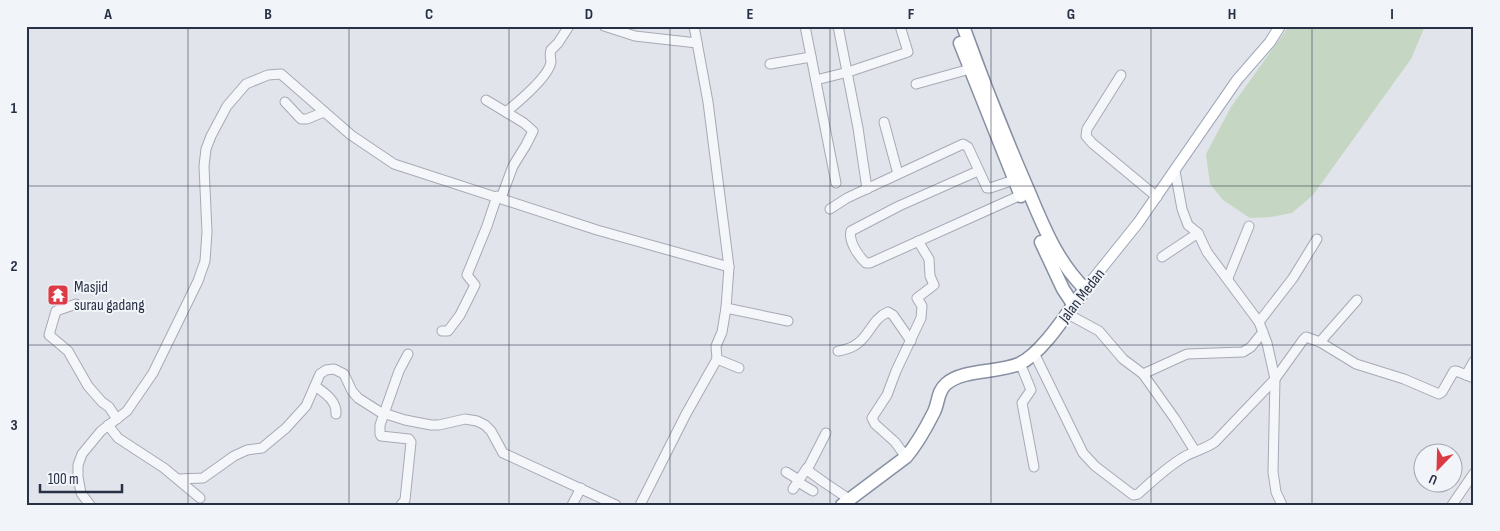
<svg xmlns="http://www.w3.org/2000/svg" width="1500" height="531" font-family="'Sofia Sans Condensed',sans-serif">
  <style>
    .green { fill: #c5d6c2 }
    .lines { fill: none; stroke-linecap: round; stroke-linejoin: round }
    .minor-casing { stroke: #a6aab6; stroke-width: 11 }
    .major-casing { stroke: #9fa7b8; stroke-width: 12 }
    .highway-casing { stroke: #8790a3; stroke-width: 15 }
    .minor { stroke: #f5f6f9; stroke-width: 9 }
    .major { stroke: #fff; stroke-width: 10 }
    .highway { stroke: #fff; stroke-width: 12 }
    .grid { fill: none; stroke: #283045; stroke-width: 1; stroke-opacity: 0.55 }
    .labels { text-anchor: middle; stroke-width: 4; stroke-linejoin: round; paint-order: stroke }
    .poi-label { font-size: 16px; fill: #283045; stroke: #f1f4f8; text-anchor: start }
    .street-label { font-size: 16px; fill: #283045; stroke: #f1f4f8 }
    .neatline { fill: none; stroke: #283045; stroke-width: 2 }
    .grid-label { font-size: 16px; text-anchor: middle; font-weight: bold; fill: #283045 }
  </style>
  <rect width="100%" height="100%" fill="#e1e4eb"/>
  <path class="green" d="M1289,26H1425L1411,59L1313,195L1292,213L1271,217L1250,218L1223,200L1210,184L1206,154L1231,107Z"/>
  <g class="lines">
    <g class="minor-casing">
      <g id="minor">
        <path d="M604,26L635,36L697,43"/>
        <path d="M805,26L836,183"/>
        <path d="M838,26L858,128L867,189"/>
        <path d="M770,64L811,57"/>
        <path d="M1121,75L1087,129L1086,136L1092,143L1157,197"/>
        <path d="M816,80L848,72L908,52L900,26"/>
        <path d="M916,84L970,69"/>
        <path d="M486,100L524,123L533,131L526,145L513,166L501,198"/>
        <path d="M285,102L301,119H307L324,112"/>
        <path d="M506,112C517,103 549,77 551,62C551,58 549,55 551,50L558,43L569,26"/>
        <path d="M884,122L898,174"/>
        <path d="M978,171L899,206L851,231C848,241 859,257 866,263H870L1021,195"/>
        <path d="M1175,171L1182,209L1188,225L1198,233L1207,252L1259,322L1267,343L1275,379L1273,472L1276,492L1282,505"/>
        <path d="M830,209L847,198L963,144L968,147L987,188H990L1014,180"/>
        <path d="M1162,257L1198,233"/>
        <path d="M1228,278L1249,226"/>
        <path d="M76,304L56,311L49,335L68,351L88,386L102,402L109,407L117,419"/>
        <path d="M726,308L788,321"/>
        <path d="M1066,313L1099,331L1123,359L1143,374L1175,419L1195,451"/>
        <path d="M1259,322L1293,278L1317,239"/>
        <path d="M442,331H448L460,315L475,285L467,275L487,226L497,196"/>
        <path d="M1320,342L1357,300"/>
        <path d="M838,351C870,347 867,321 888,312L893,315L911,341"/>
        <path d="M1034,353L1083,453L1095,466L1133,495L1138,494C1152,481 1167,467 1184,457C1194,451 1205,449 1215,442L1275,379L1303,340L1306,337L1320,342L1356,364L1404,379L1439,394L1442,392L1454,371H1456L1474,378"/>
        <path d="M717,359L739,368"/>
        <path d="M1020,363L1031,390L1022,403L1034,467"/>
        <path d="M1143,374L1187,354L1243,352L1251,347L1263,332"/>
        <path d="M1466,375L1474,361"/>
        <path d="M315,386C325,393 337,401 336,414"/>
        <path d="M108,425L118,438L164,468L200,498"/>
        <path d="M826,433L807,470L825,483L849,499"/>
        <path d="M906,457L895,442L875,424L872,418L887,395L896,371L921,318L922,306L917,298L934,285L930,276L929,259L918,241"/>
        <path d="M786,472L799,480"/>
        <path d="M179,479L203,478L234,456L247,450L262,448L286,428L306,406L320,374L326,370L334,369L344,374L352,391L358,398L380,412L405,420L431,425H439L465,419L477,421L485,425L491,431L503,453L616,505"/>
        <path d="M798,482L813,491"/>
        <path d="M793,489L807,468"/>
        <path d="M90,505L81,493L78,477V465L82,454L101,431L127,411L153,373L198,281L205,261L207,232L204,166L206,149L211,136L227,106L246,84L268,75L281,74L351,135L394,164L597,230L729,267"/>
        <path d="M401,505L405,500L411,442L409,439L381,436L380,434V425L399,371L408,354"/>
        <path d="M572,505L581,488"/>
        <path d="M640,505L686,414L717,359L716,346L722,332L726,308L729,267L708,102L694,26"/>
        <path d="M1452,505L1474,473"/>
      </g>
    </g>
    <g class="major-casing">
      <path id="major" d="M1085,289L1138,223L1237,80L1270,42L1280,26"/>
    </g>
    <g class="highway-casing">
      <g id="highway">
        <path d="M960,43L1021,196"/>
        <path d="M1041,242L1063,289L1073,304"/>
        <path d="M842,505L906,457C917,444 926,428 934,412C939,402 937,392 946,384C963,369 998,373 1019,364C1043,353 1069,310 1085,289C1054,258 1042,222 1025,183C1003,132 982,79 963,26"/>
      </g>
    </g>
    <use href="#minor" class="minor"/>
    <use href="#major" class="major"/>
    <use href="#highway" class="highway"/>
  </g>
  <path class="grid" d="M188,26V505M349,26V505M509,26V505M670,26V505M830,26V505M991,26V505M1151,26V505M1312,26V505M26,186H1474M26,345H1474"/>
  <defs>
    <g id="temple-square" transform="scale(1.125)"><rect x="-9" y="-9" width="18" height="18" rx="4" fill="#dc3b46" stroke="#f1f4f8"/><path d="M0-6L5-2H3V0L6.5 2.5H4V6H1.5V3h-3V6H-4V2.5H-6.5L-3 0V-2H-5Z" fill="#fff"/></g>
  </defs>
  <g fill-rule="evenodd">
    <use href="#temple-square" x="58" y="295"/>
  </g>
  <g class="labels">
    <g class="poi-label">
      <text x="74" y="292">Masjid<tspan x="74" dy="18">surau gadang</tspan></text>
    </g>
    <g class="street-label">
      <text transform="translate(1081 295) rotate(-52)" y="6">Jalan Medan</text>
    </g>
  </g>
  <rect width="1500" height="531" fill="none" stroke="#f1f4f8" stroke-width="55"/>
  <g transform="translate(1438 468) rotate(203)"><circle r="24" fill="#f1f4f8" stroke="#a1a6b0"/>
  <path d="M0-4L9 19L0 12L-9 19Z" fill="#dc3b46"/>
  <text y="-8" font-size="14" font-weight="bold" text-anchor="middle" fill="#283045">U</text>
  </g>
  <path d="M40 484v8h82v-8" fill="none" stroke="#283045" stroke-width="2.5"/>
  <text x="48" y="484" font-size="15" fill="#283045" stroke="#f1f4f8" stroke-width="4" paint-order="stroke">100 m</text>
  <rect x="28" y="28" width="1444" height="476" class="neatline"/>
  <g class="grid-label">
    <text x="108" y="19">A</text>
    <text x="268" y="19">B</text>
    <text x="429" y="19">C</text>
    <text x="589" y="19">D</text>
    <text x="750" y="19">E</text>
    <text x="911" y="19">F</text>
    <text x="1071" y="19">G</text>
    <text x="1232" y="19">H</text>
    <text x="1392" y="19">I</text>
    <text x="14" y="113">1</text>
    <text x="14" y="271">2</text>
    <text x="14" y="430">3</text>
  </g>
</svg>
